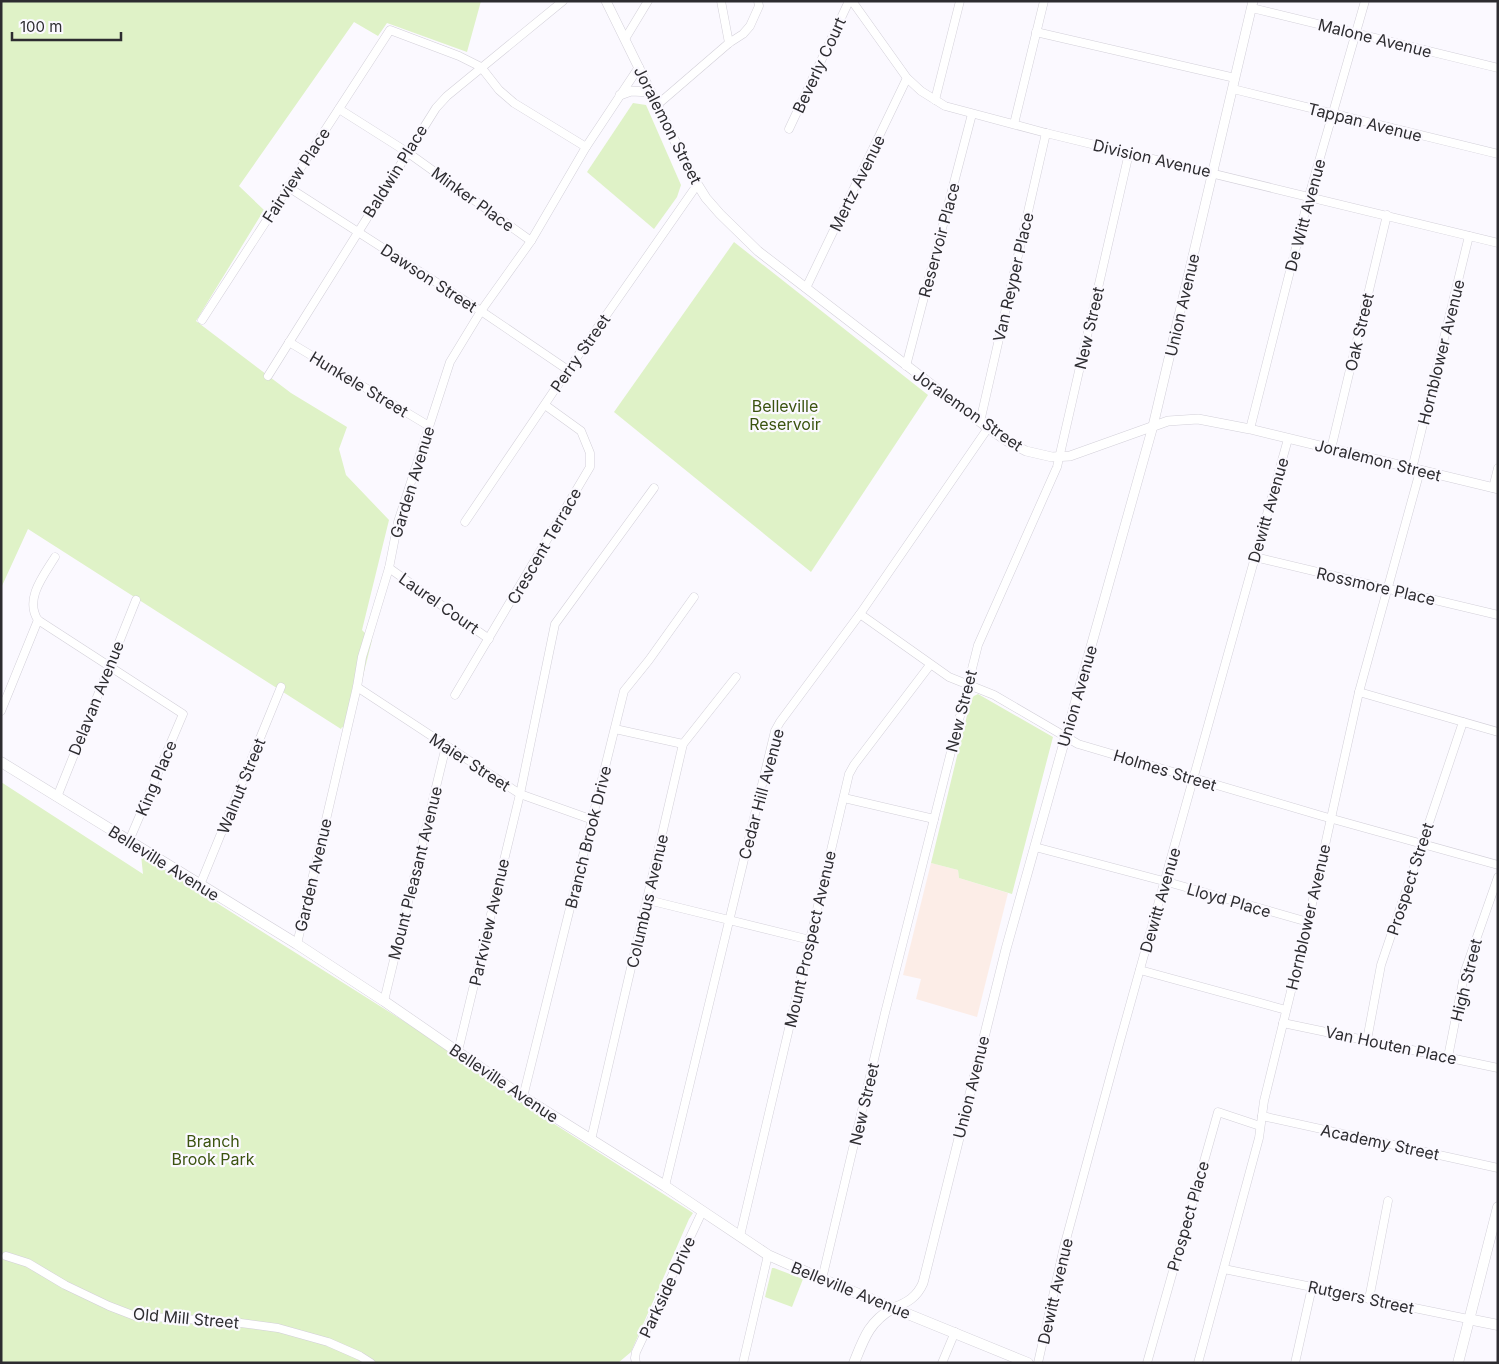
<svg xmlns="http://www.w3.org/2000/svg" width="1499" height="1364" font-family="Inter,sans-serif">
  <style>
    .commercial { fill: #fcede7 }
    .green { fill: #dff2c7 }
    .lines { fill: none; stroke-linecap: round; stroke-linejoin: round }
    .minor-casing { stroke: #d3d0d9; stroke-width: 9 }
    .tertiary-casing { stroke: #d3d0d9; stroke-width: 10 }
    .secondary-casing { stroke: #d3d0d9; stroke-width: 11 }
    .minor { stroke: #fff; stroke-width: 8 }
    .tertiary { stroke: #fff; stroke-width: 9 }
    .secondary { stroke: #fff; stroke-width: 10 }
    .labels { text-anchor: middle; stroke-width: 4.5; stroke-linejoin: round; paint-order: stroke }
    .street-label { font-size: 16px; fill: #2d2c30; stroke: #fbf9ff }
    .park-label { font-size: 16px; fill: #3b5310; stroke: #fbf9ff }
  </style>
  <rect width="100%" height="100%" fill="#fbf9ff"/>
  <path class="commercial" d="M931,863L958,870L959,878L1008,893L977,1017L916,999L921,979L903,975Z"/>
  <g class="green">
    <path d="M1,1H481L467,52L387,23L378,36L354,22L239,186L264,210L196,321L291,393L347,427L339,449L346,475L389,520L362,630L372,640L349,732L342,727L341,729L28,529L1,588Z"/>
    <path d="M633,103L646,105L681,185L677,197L654,229L587,172Z"/>
    <path d="M734,242L928,395L811,572L614,412Z"/>
    <path d="M978,694L1053,737L1012,894L959,878L958,870L931,863L971,699L974,696Z"/>
    <path d="M1,782L143,874L141,855L421,1032L534,1111L693,1213L689,1219L631,1352L618,1363H1Z"/>
    <path d="M772,1268H774L803,1279L792,1307L765,1297Z"/>
  </g>
  <g class="lines">
    <g class="minor-casing">
      <g id="minor">
        <path d="M721,1L729,43"/>
        <path d="M852,1L907,78L921,91L945,106L1046,133L1498,243"/>
        <path d="M1252,8L1498,68"/>
        <path d="M1036,32L1235,78"/>
        <path d="M625,39L648,1"/>
        <path d="M1233,89L1498,154"/>
        <path d="M935,100L960,1"/>
        <path d="M657,105L729,43L743,34L750,26L759,6L758,1"/>
        <path d="M339,109L407,152L531,241"/>
        <path d="M1014,124L1044,1"/>
        <path d="M789,129L849,1"/>
        <path d="M288,187L481,311L568,370"/>
        <path d="M806,288L907,78"/>
        <path d="M202,320L390,30L459,56L481,67L499,90L514,103L586,147"/>
        <path d="M289,342L429,426"/>
        <path d="M906,366L972,114"/>
        <path d="M268,376L436,108L447,96L563,1"/>
        <path d="M980,422L1046,133"/>
        <path d="M1250,429L1309,196L1365,1"/>
        <path d="M1331,449L1387,215"/>
        <path d="M1412,469L1469,236"/>
        <path d="M1493,488L1498,468"/>
        <path d="M465,522L568,370L697,185"/>
        <path d="M55,557C44,575 24,599 38,620L183,714L129,841"/>
        <path d="M1255,557L1498,615"/>
        <path d="M389,568L489,639"/>
        <path d="M860,614L949,677L994,695L1078,744L1322,816L1498,865"/>
        <path d="M357,687L520,794L593,820"/>
        <path d="M1359,692L1498,732"/>
        <path d="M455,695L590,467V453L581,431L545,405"/>
        <path d="M1,711L38,620"/>
        <path d="M615,729L683,744"/>
        <path d="M57,797L136,600"/>
        <path d="M844,798L934,819"/>
        <path d="M1035,847L1171,883L1308,922"/>
        <path d="M200,885L281,687"/>
        <path d="M648,900L810,940"/>
        <path d="M297,944L357,687L362,657L389,568L398,522L450,362L481,311L531,241L586,147L639,67"/>
        <path d="M1140,970L1286,1010"/>
        <path d="M384,1001L446,746"/>
        <path d="M1283,1023L1498,1068"/>
        <path d="M1367,1040L1381,965L1463,722"/>
        <path d="M458,1051L520,794L555,624L654,488"/>
        <path d="M1448,1057L1465,971L1498,877"/>
        <path d="M523,1097L624,691L649,660L694,597"/>
        <path d="M1262,1116L1498,1168"/>
        <path d="M591,1140L683,744L736,677"/>
        <path d="M665,1186L775,731L780,722L860,614L988,428"/>
        <path d="M740,1236L849,774L854,765L930,665"/>
        <path d="M6,1256L28,1263L65,1285L109,1306L135,1316L233,1322L278,1328L328,1342L360,1356L371,1363"/>
        <path d="M1224,1269L1468,1319"/>
        <path d="M822,1279L885,1013L978,645L1057,467L1129,153"/>
        <path d="M1369,1299L1388,1201"/>
        <path d="M636,1363L635,1358L636,1352L702,1212"/>
        <path d="M743,1363L768,1255"/>
        <path d="M942,1363L955,1332"/>
        <path d="M1038,1363L1064,1247L1118,1048L1288,439"/>
        <path d="M1147,1363L1218,1112L1260,1126"/>
        <path d="M1198,1363L1259,1138L1264,1101L1308,922L1359,692L1420,471"/>
        <path d="M1295,1363L1312,1287"/>
      </g>
    </g>
    <g class="tertiary-casing">
      <g id="tertiary">
        <path d="M606,1L691,174L706,198L720,214L758,251L988,428L1010,443L1026,451L1052,457L1070,456L1168,421L1198,419L1250,429L1498,489"/>
        <path d="M620,95L631,91L651,92"/>
        <path d="M893,1308C907,1303 917,1297 923,1283L1006,949L1153,426L1253,1"/>
      </g>
    </g>
    <g class="secondary-casing">
      <g id="secondary">
        <path d="M1,762L297,944L384,1001L523,1097L665,1186L768,1255L822,1279L1028,1363"/>
        <path d="M1468,1319L1498,1325"/>
        <path d="M854,1363C864,1338 869,1322 893,1308"/>
        <path d="M1458,1363L1498,1207"/>
      </g>
    </g>
    <use href="#minor" class="minor"/>
    <use href="#tertiary" class="tertiary"/>
    <use href="#secondary" class="secondary"/>
  </g>
  <g class="labels">
    <g class="street-label">
      <text transform="translate(1375 38) rotate(14)" y="6">Malone Avenue</text>
      <text transform="translate(819 65) rotate(-65)" y="6">Beverly Court</text>
      <text transform="translate(1365 122) rotate(14)" y="6">Tappan Avenue</text>
      <text transform="translate(668 125) rotate(63)" y="6">Joralemon Street</text>
      <text transform="translate(1152 158) rotate(13)" y="6">Division Avenue</text>
      <text transform="translate(395 171) rotate(-58)" y="6">Baldwin Place</text>
      <text transform="translate(296 175) rotate(-57)" y="6">Fairview Place</text>
      <text transform="translate(857 183) rotate(-64)" y="6">Mertz Avenue</text>
      <text transform="translate(473 199) rotate(36)" y="6">Minker Place</text>
      <text transform="translate(1305 215) rotate(-75)" y="6">De Witt Avenue</text>
      <text transform="translate(939 240) rotate(-75)" y="6">Reservoir Place</text>
      <text transform="translate(1013 277) rotate(-77)" y="6">Van Reyper Place</text>
      <text transform="translate(429 278) rotate(33)" y="6">Dawson Street</text>
      <text transform="translate(1182 305) rotate(-77)" y="6">Union Avenue</text>
      <text transform="translate(1089 328) rotate(-77)" y="6">New Street</text>
      <text transform="translate(1359 332) rotate(-77)" y="6">Oak Street</text>
      <text transform="translate(1441 352) rotate(-76)" y="6">Hornblower Avenue</text>
      <text transform="translate(580 353) rotate(-55)" y="6">Perry Street</text>
      <text transform="translate(359 384) rotate(31)" y="6">Hunkele Street</text>
      <text transform="translate(968 410) rotate(35)" y="6">Joralemon Street</text>
      <text transform="translate(1378 460) rotate(14)" y="6">Joralemon Street</text>
      <text transform="translate(412 482) rotate(-73)" y="6">Garden Avenue</text>
      <text transform="translate(1268 510) rotate(-74)" y="6">Dewitt Avenue</text>
      <text transform="translate(544 546) rotate(-60)" y="6">Crescent Terrace</text>
      <text transform="translate(1376 586) rotate(13)" y="6">Rossmore Place</text>
      <text transform="translate(439 603) rotate(35)" y="6">Laurel Court</text>
      <text transform="translate(1077 696) rotate(-74)" y="6">Union Avenue</text>
      <text transform="translate(96 698) rotate(-68)" y="6">Delavan Avenue</text>
      <text transform="translate(961 711) rotate(-76)" y="6">New Street</text>
      <text transform="translate(470 762) rotate(33)" y="6">Maier Street</text>
      <text transform="translate(1165 770) rotate(17)" y="6">Holmes Street</text>
      <text transform="translate(156 778) rotate(-67)" y="6">King Place</text>
      <text transform="translate(241 786) rotate(-68)" y="6">Walnut Street</text>
      <text transform="translate(761 794) rotate(-75)" y="6">Cedar Hill Avenue</text>
      <text transform="translate(588 837) rotate(-76)" y="6">Branch Brook Drive</text>
      <text transform="translate(164 863) rotate(32)" y="6">Belleville Avenue</text>
      <text transform="translate(415 873) rotate(-76)" y="6">Mount Pleasant Avenue</text>
      <text transform="translate(313 875) rotate(-77)" y="6">Garden Avenue</text>
      <text transform="translate(1410 879) rotate(-72)" y="6">Prospect Street</text>
      <text transform="translate(1160 900) rotate(-74)" y="6">Dewitt Avenue</text>
      <text transform="translate(1229 900) rotate(16)" y="6">Lloyd Place</text>
      <text transform="translate(647 901) rotate(-77)" y="6">Columbus Avenue</text>
      <text transform="translate(1308 917) rotate(-77)" y="6">Hornblower Avenue</text>
      <text transform="translate(489 922) rotate(-77)" y="6">Parkview Avenue</text>
      <text transform="translate(810 939) rotate(-77)" y="6">Mount Prospect Avenue</text>
      <text transform="translate(1466 980) rotate(-76)" y="6">High Street</text>
      <text transform="translate(1391 1045) rotate(12)" y="6">Van Houten Place</text>
      <text transform="translate(504 1083) rotate(34)" y="6">Belleville Avenue</text>
      <text transform="translate(971 1087) rotate(-76)" y="6">Union Avenue</text>
      <text transform="translate(864 1104) rotate(-77)" y="6">New Street</text>
      <text transform="translate(1380 1142) rotate(12)" y="6">Academy Street</text>
      <text transform="translate(1188 1216) rotate(-74)" y="6">Prospect Place</text>
      <text transform="translate(667 1287) rotate(-65)" y="6">Parkside Drive</text>
      <text transform="translate(851 1290) rotate(22)" y="6">Belleville Avenue</text>
      <text transform="translate(1055 1291) rotate(-77)" y="6">Dewitt Avenue</text>
      <text transform="translate(1361 1297) rotate(12)" y="6">Rutgers Street</text>
      <text transform="translate(186 1318) rotate(5)" y="6">Old Mill Street</text>
    </g>
    <g class="park-label">
      <text x="785" y="412">Belleville<tspan x="785" dy="18">Reservoir</tspan></text>
      <text x="213" y="1147">Branch<tspan x="213" dy="18">Brook Park</tspan></text>
    </g>
  </g>
  <rect width="1499" height="1364" fill="none" stroke="#2d2c30" stroke-width="5"/>
  <path d="M12 32v8h109v-8" fill="none" stroke="#2d2c30" stroke-width="2.5"/>
  <text x="20" y="32" font-size="15" fill="#2d2c30" stroke="#fbf9ff" stroke-width="4" paint-order="stroke">100 m</text>
</svg>
